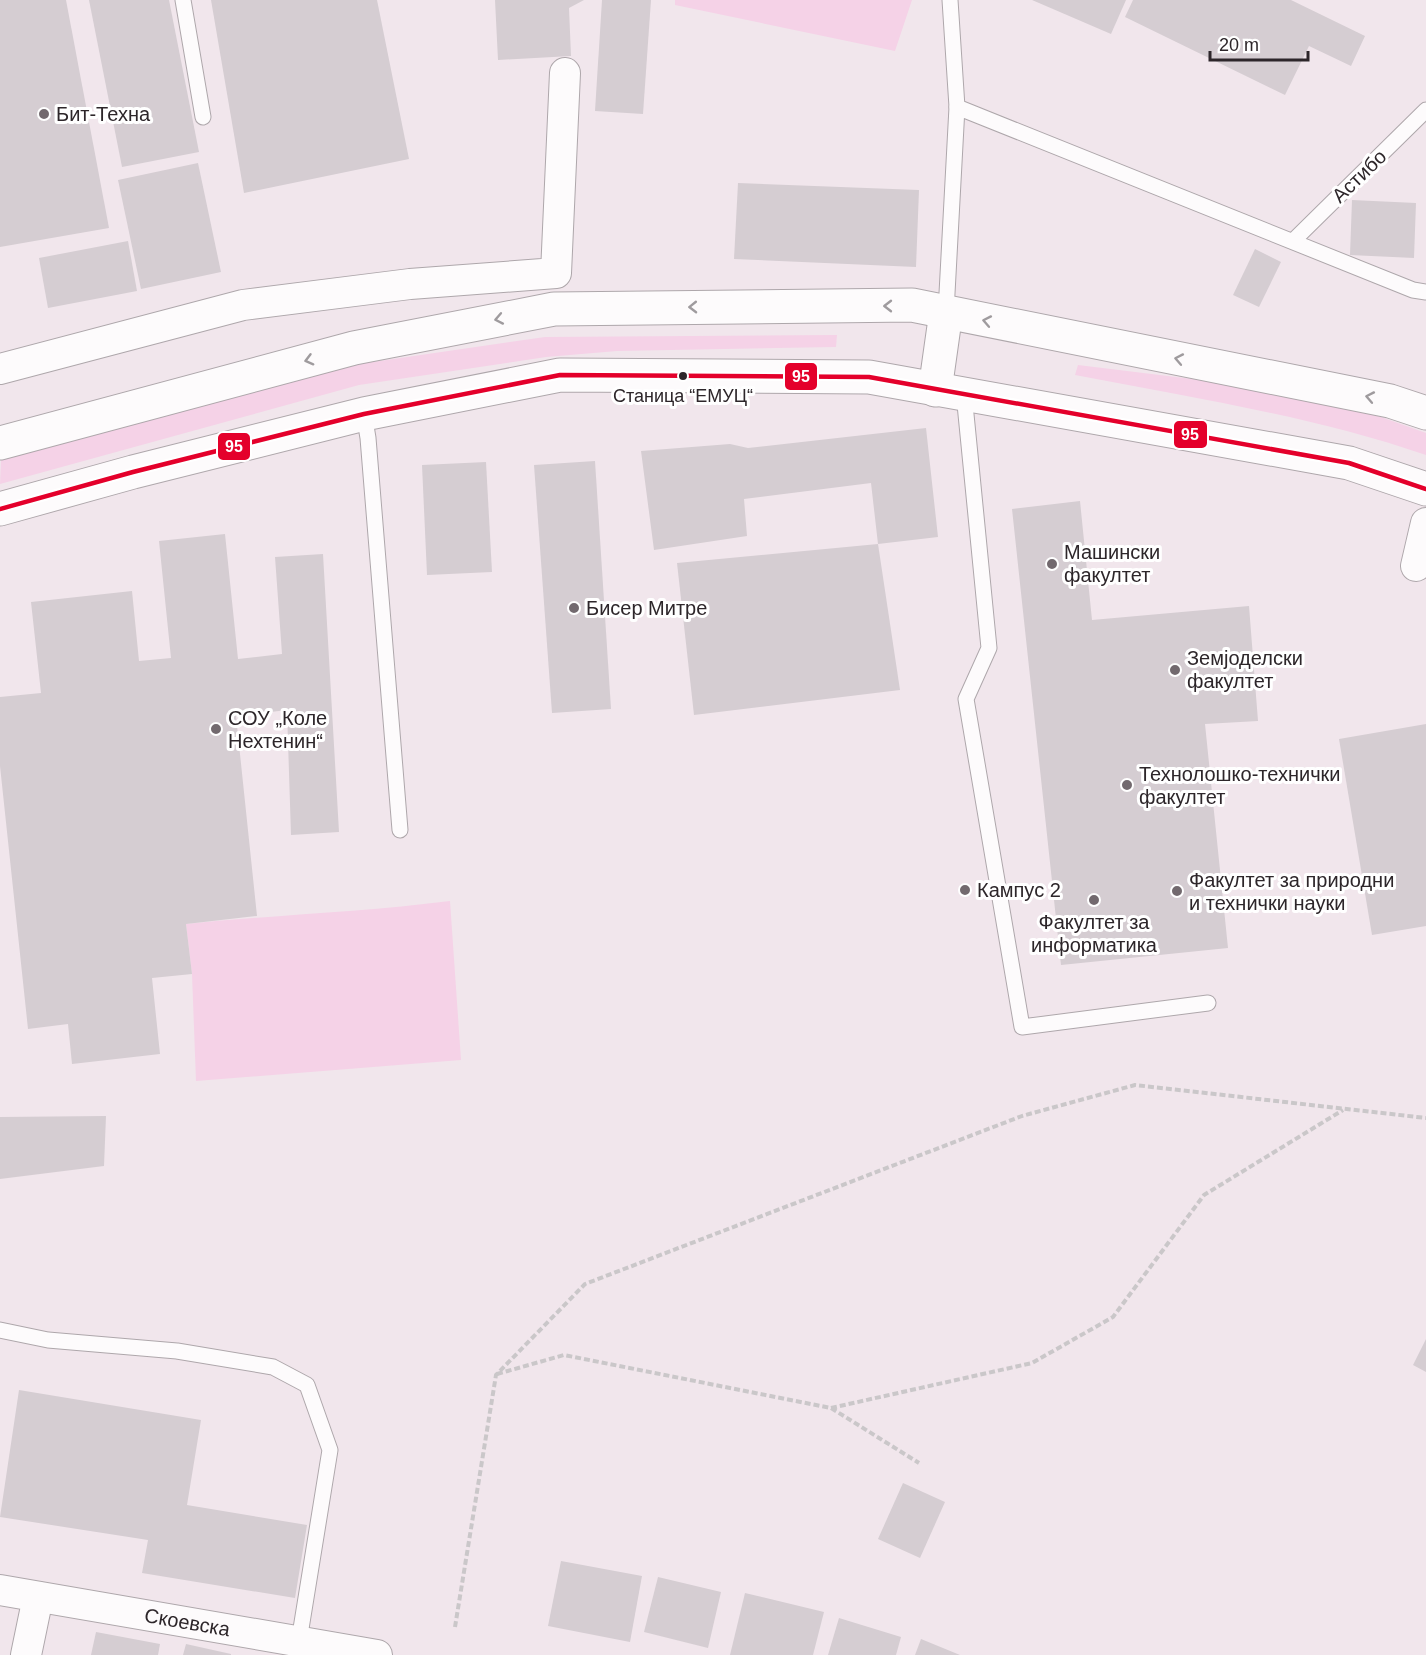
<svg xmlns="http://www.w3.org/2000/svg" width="1426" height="1655" font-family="Helvetica,sans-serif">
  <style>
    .green { fill: #f5d2e7 }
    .building { fill: #d5cdd2 }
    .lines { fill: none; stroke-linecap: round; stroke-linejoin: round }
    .service-casing { stroke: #aea7ab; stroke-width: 17 }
    .minor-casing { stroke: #aea7ab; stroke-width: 32 }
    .secondary-casing { stroke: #aea7ab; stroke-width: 35 }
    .path { stroke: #cac7c9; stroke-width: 4; stroke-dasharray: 6 3; stroke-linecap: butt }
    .service { stroke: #fdfbfc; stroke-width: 15 }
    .minor { stroke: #fdfbfc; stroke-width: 30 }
    .secondary { stroke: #fdfbfc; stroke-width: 33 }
    .bus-1-casing { stroke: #fff; stroke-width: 9 }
    .bus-1 { stroke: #e4002b; stroke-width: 4.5 }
    .oneway { stroke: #9f9b9e }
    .poi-dot { fill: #72696e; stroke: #fff; stroke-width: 2 }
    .bus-dot { fill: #2d262a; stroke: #fff; stroke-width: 2 }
    .labels { text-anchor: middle; stroke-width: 6; stroke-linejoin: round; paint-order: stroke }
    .bus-label { font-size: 18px; fill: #2d262a; stroke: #fff }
    .poi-label { font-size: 20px; fill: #2d262a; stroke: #fff; text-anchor: start }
    .street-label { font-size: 20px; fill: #2d262a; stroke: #fff }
    .line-badge { stroke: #fff; stroke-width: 2 }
    .badge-label { font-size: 16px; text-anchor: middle; font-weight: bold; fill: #fff }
  </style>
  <rect width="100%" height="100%" fill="#f1e6ec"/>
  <g class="green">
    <path d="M675,0H912L895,51L675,5Z"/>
    <path d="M837,335L836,347L617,351L546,357L359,385L0,484L1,460L359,364L545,337Z"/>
    <path d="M1078,365L1282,390L1381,417L1426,433V455C1313,416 1193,398 1075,375Z"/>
    <path d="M450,901L461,1060L196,1081L192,974L186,924C274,915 363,912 450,901Z"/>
  </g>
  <g class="building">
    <path d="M0,0H66L109,228L0,247Z"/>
    <path d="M89,0H169L199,152L122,167Z"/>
    <path d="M211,0H377L409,159L244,193Z"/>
    <path d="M495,0H584L569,8L571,56L498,60Z"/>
    <path d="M602,0H651L643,114L595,111Z"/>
    <path d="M1032,0H1126L1111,34Z"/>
    <path d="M1133,0H1291L1365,36L1351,66L1309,46L1285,95L1125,17Z"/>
    <path d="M198,163L221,272L141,289L118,180Z"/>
    <path d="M738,183L919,190L916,267L734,259Z"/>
    <path d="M1352,200L1416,203L1414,258L1350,255Z"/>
    <path d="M128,241L137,291L48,308L39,258Z"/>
    <path d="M1255,249L1281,262L1259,307L1233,295Z"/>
    <path d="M926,428L938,537L878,544L871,483L744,499L747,536L654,550L641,451L730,444L748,448Z"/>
    <path d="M595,461L611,709L552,713L534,465Z"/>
    <path d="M486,462L492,572L427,575L422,465Z"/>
    <path d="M1080,501L1092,620L1249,606L1258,721L1205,724L1228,948L1061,965L1012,509Z"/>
    <path d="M225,534L238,659L282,654L275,557L323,554L339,832L291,835L287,710L236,716L257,916L186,924L192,974L152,978L160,1054L72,1064L68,1024L28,1029L0,766V697L41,693L31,602L132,591L139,661L171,658L159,541Z"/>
    <path d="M878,544L900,690L694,715L677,563Z"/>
    <path d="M1426,724V926L1372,935L1339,739Z"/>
    <path d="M106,1116L104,1166L0,1179V1117Z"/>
    <path d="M1426,1339V1372L1413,1365Z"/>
    <path d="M19,1390L201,1420L187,1505L307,1525L295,1598L142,1573L148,1540L0,1517Z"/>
    <path d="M903,1483L945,1502L920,1558L878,1539Z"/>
    <path d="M561,1561L642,1576L630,1642L548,1626Z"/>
    <path d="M658,1577L721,1592L708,1648L644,1632Z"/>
    <path d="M745,1593L824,1612L813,1655H730Z"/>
    <path d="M839,1618L901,1637L896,1655H828Z"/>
    <path d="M96,1632L160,1644L158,1655H91Z"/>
    <path d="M921,1639L960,1655H915Z"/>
    <path d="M186,1644L231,1654V1655H183Z"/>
  </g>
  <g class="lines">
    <g class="service-casing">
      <g id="service">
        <path d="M183,0L203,117"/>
        <path d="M950,0L957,107"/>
        <path d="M1293,241L1426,110"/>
        <path d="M946,312L957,107L1413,290L1426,292"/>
        <path d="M964,394L989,648L966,699L1022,1027L1208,1003"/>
        <path d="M364,414L368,438L400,830"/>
        <path d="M0,1330L48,1340L177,1351L273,1367L307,1385L330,1450L299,1641"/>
      </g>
    </g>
    <g class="minor-casing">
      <g id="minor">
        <path d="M0,369L243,305L410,284L556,273L565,73"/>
        <path d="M1416,566L1426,523"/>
        <path id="s1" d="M0,1590L377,1655"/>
        <path d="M26,1655L38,1597"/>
      </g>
    </g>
    <g class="secondary-casing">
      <g id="secondary">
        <path d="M935,390L946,312"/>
        <path d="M0,443L354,348L554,309L912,305L1390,401L1426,413"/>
        <path d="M0,509L133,472L364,414L560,375L869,377L1349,463L1426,489"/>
      </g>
    </g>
    <g class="path">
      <path d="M497,1374L564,1355L831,1408L919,1463"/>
      <path d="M831,1408L1032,1363L1113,1317L1204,1195L1343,1110"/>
      <path d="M455,1627L496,1375L585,1284L1022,1116L1135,1085L1426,1118"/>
    </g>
    <use href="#service" class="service"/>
    <use href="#minor" class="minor"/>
    <use href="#secondary" class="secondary"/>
    <g class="bus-1-casing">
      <path id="bus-1" d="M0,509L133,472L364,414L560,375L869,377L1349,463L1426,489"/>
    </g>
    <use href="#bus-1" class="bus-1"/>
  </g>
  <defs><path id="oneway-chevron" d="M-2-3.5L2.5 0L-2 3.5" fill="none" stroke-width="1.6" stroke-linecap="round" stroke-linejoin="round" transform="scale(1.5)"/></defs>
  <g class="oneway">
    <use href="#oneway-chevron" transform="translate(888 306) rotate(180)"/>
    <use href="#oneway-chevron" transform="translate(693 307) rotate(179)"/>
    <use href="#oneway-chevron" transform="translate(499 319) rotate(169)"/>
    <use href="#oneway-chevron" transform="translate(987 321) rotate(-169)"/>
    <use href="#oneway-chevron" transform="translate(1179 359) rotate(-169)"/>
    <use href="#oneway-chevron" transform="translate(309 360) rotate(165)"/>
    <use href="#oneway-chevron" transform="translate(1370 397) rotate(-169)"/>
  </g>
  <g class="poi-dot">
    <circle cx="44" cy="114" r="6"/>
    <circle cx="1052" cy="564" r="6"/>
    <circle cx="574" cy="608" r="6"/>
    <circle cx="1175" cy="670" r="6"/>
    <circle cx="216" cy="729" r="6"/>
    <circle cx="1127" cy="785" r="6"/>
    <circle cx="965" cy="890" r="6"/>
    <circle cx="1177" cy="891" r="6"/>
    <circle cx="1094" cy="900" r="6"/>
  </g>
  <circle class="bus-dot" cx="683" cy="376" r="5"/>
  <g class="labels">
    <g class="bus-label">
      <text x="683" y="402">Станица “ЕМУЦ“</text>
    </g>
    <g class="poi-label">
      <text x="56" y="121">Бит-Техна</text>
      <text x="1064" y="559">Машински<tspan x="1064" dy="23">факултет</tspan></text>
      <text x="586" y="615">Бисер Митре</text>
      <text x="1187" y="665">Земјоделски<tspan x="1187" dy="23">факултет</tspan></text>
      <text x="228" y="725">СОУ „Коле<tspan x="228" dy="23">Нехтенин“</tspan></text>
      <text x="1139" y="781">Технолошко-технички<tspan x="1139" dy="23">факултет</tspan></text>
      <text x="1189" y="887">Факултет за природни<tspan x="1189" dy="23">и технички науки</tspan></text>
      <text x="977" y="897">Кампус 2</text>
      <text x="1094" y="929" text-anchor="middle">Факултет за<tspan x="1094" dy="23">информатика</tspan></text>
    </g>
    <g class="street-label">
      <text transform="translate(1359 176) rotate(-44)" y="7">Астибо</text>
      <text dy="7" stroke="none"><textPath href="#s1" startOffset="190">Скоевска</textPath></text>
    </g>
  </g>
  <g class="line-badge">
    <rect x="784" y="362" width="34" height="29" rx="6" fill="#e4002b"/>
    <rect x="1173" y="420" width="35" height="29" rx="6" fill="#e4002b"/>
    <rect x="217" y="432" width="34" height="29" rx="6" fill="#e4002b"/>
  </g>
  <g class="badge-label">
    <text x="801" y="382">95</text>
    <text x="1190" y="440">95</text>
    <text x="234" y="452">95</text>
  </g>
  <path d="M1210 51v9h98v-9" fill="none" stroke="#2d262a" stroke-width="3"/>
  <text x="1219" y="51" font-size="18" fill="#2d262a" stroke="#ffffff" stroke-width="4.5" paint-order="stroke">20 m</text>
</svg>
